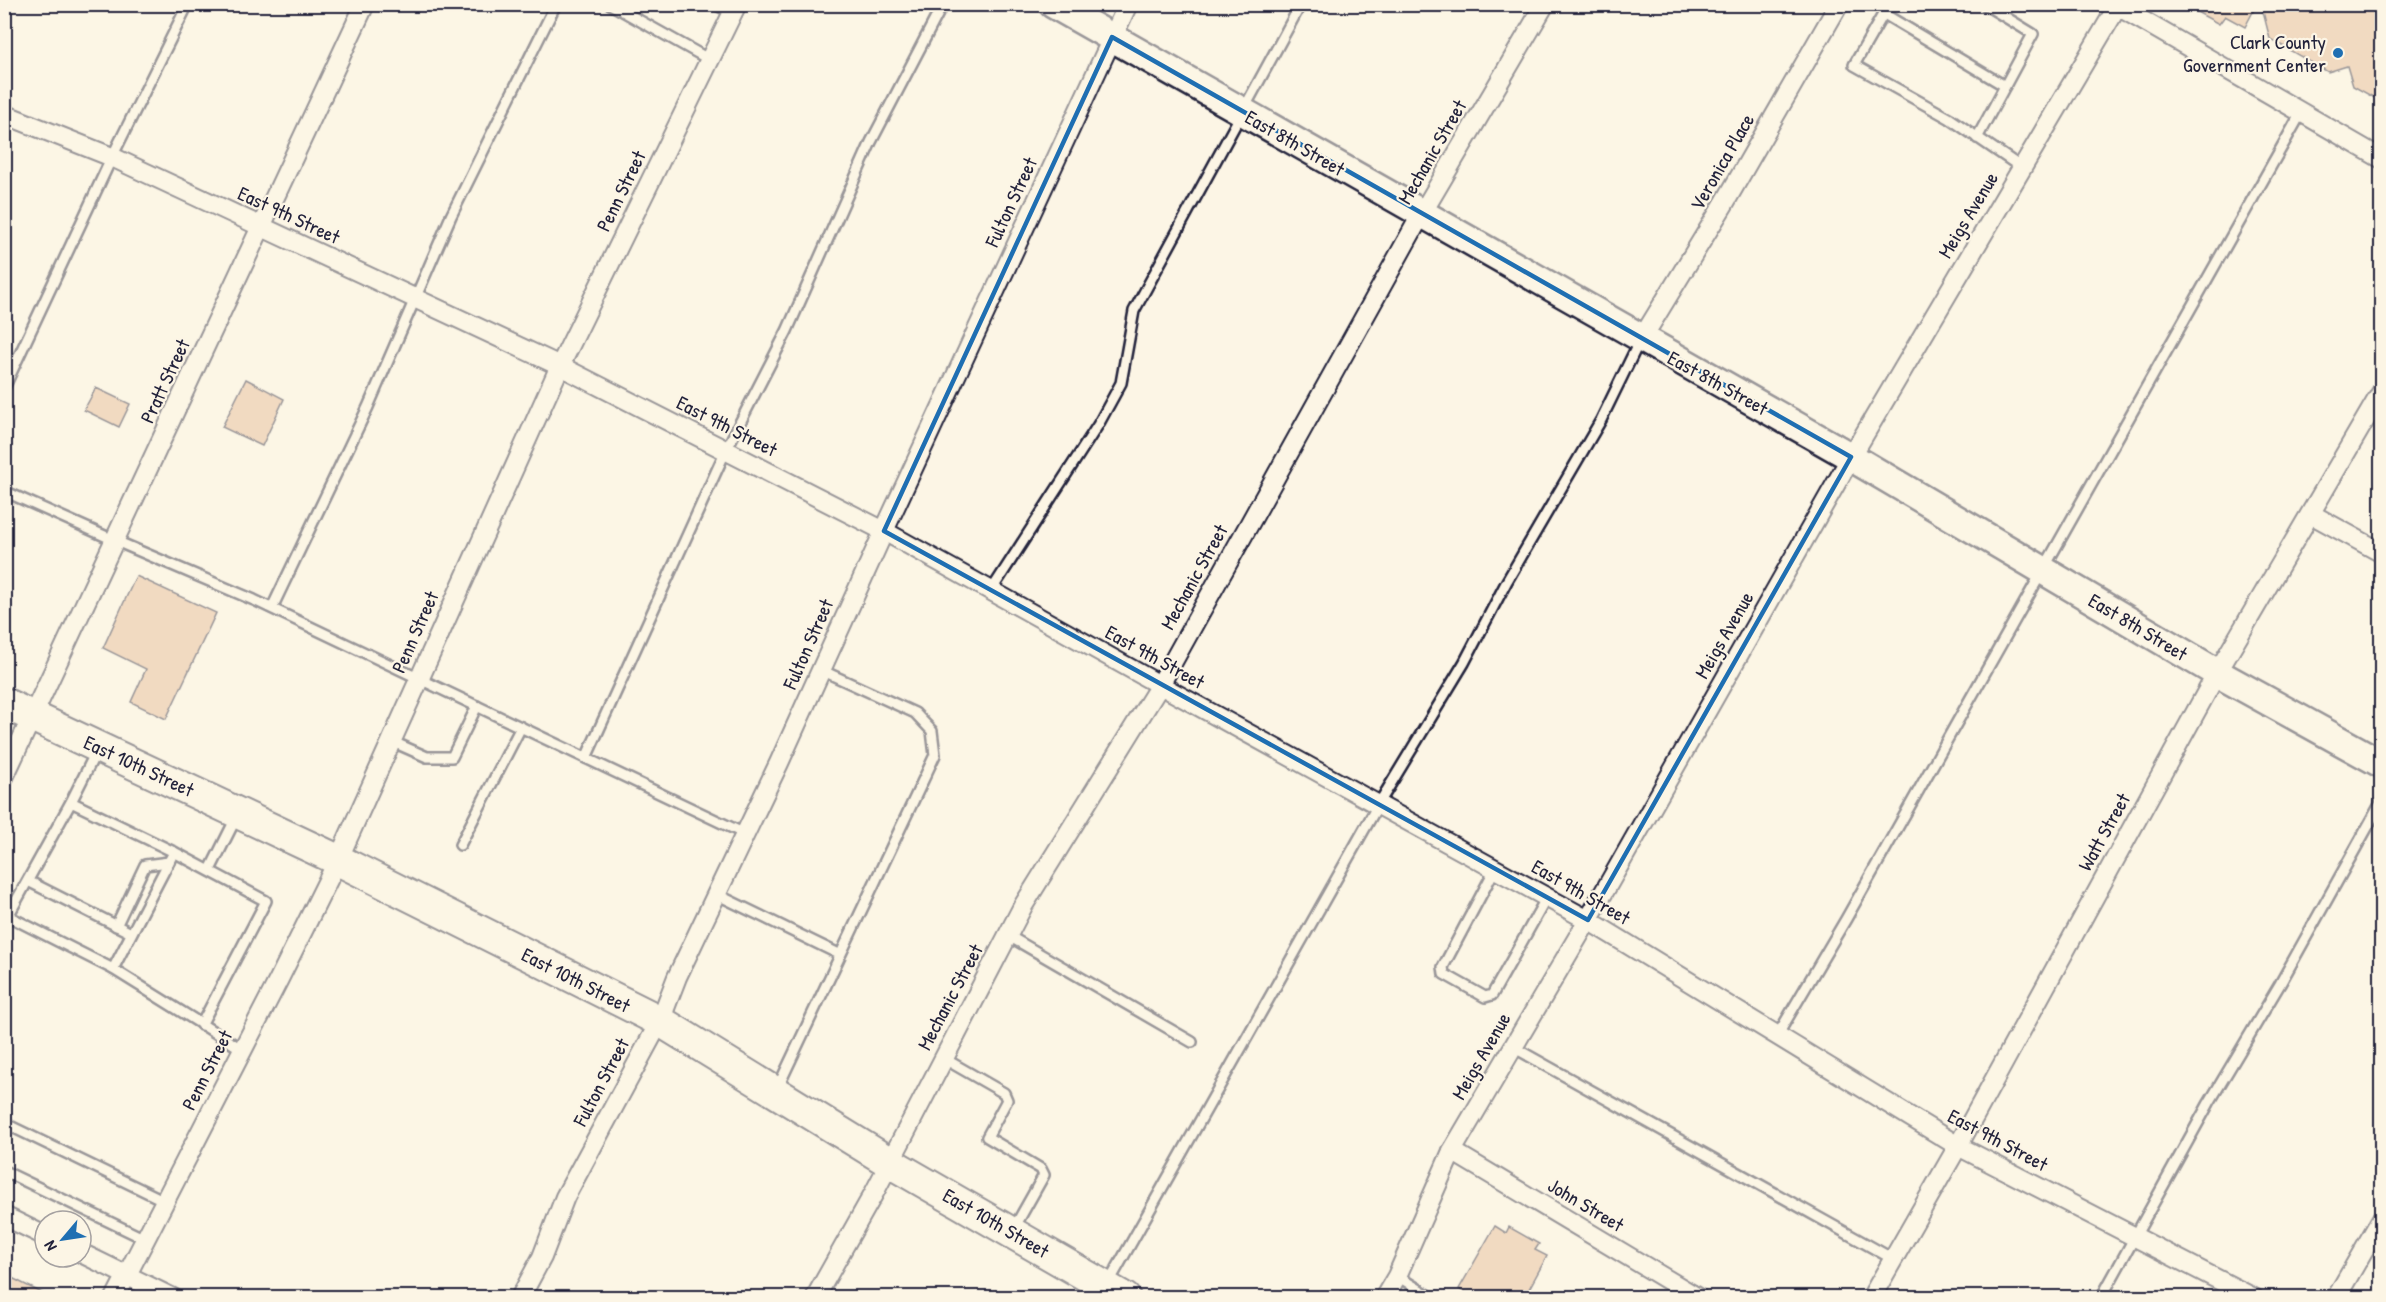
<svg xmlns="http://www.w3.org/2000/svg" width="2386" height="1302" font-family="'Patrick Hand',sans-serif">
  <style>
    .building { fill: #e5b895; stroke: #22223b; stroke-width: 1.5 }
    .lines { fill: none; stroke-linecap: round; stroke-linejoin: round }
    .service-casing { stroke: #22223b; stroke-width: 14 }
    .minor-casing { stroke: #22223b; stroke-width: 22 }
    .secondary-casing { stroke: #22223b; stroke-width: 32 }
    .primary-casing { stroke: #22223b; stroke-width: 34 }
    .service { stroke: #fcf5e5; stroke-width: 9 }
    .minor { stroke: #fcf5e5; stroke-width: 18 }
    .secondary { stroke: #fcf5e5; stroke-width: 27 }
    .primary { stroke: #fcf5e5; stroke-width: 30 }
    .marked { fill: none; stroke: #1f6fb2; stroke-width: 4.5; stroke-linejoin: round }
    .poi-dot { fill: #1f6fb2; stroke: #fcf5e5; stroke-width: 2 }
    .labels { text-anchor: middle; stroke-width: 4.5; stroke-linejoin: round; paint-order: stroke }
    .poi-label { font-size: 20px; fill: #22223b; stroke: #fcf5e5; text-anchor: end }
    .street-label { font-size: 20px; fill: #22223b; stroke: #fcf5e5 }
  </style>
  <rect width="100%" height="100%" fill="#fcf5e5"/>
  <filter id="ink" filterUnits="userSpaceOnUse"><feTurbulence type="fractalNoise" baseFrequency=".0167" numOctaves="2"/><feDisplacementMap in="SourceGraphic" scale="12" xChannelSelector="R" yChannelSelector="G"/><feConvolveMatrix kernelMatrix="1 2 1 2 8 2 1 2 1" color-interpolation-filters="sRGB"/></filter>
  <g filter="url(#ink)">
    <g class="building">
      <path d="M2182,4H2257L2245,27L2225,16L2219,24Z"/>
      <path d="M2261,4H2382V102L2353,86L2347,66L2328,72L2270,39Z"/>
      <path d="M246,379L284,399L262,446L222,427Z"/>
      <path d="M96,388L130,404L119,427L84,410Z"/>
      <path d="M136,576L216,613L166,719L131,702L146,669L103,648Z"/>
      <path d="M1495,1226L1506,1233L1509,1227L1539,1244L1535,1250L1547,1256L1524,1298H1473L1459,1289Z"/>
      <path d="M4,1274L52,1298H4Z"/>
    </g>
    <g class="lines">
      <g class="service-casing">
        <g id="service">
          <path d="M610,4L710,60"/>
          <path d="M714,4L733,13"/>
          <path d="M1889,4L1854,65L1949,118L2022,168"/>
          <path d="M1984,4L2033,34L2005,86"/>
          <path d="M1884,14L2005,86L1977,138"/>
          <path d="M4,388L112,157L188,4"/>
          <path d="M4,491L116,541L254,600L745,834"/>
          <path d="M991,591L1098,425L1121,383L1134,311L1301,4"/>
          <path d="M272,608L368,407L451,216L556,4"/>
          <path d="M391,741L427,757H452L477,706"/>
          <path d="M586,758L726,450L787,331L871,142L943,4"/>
          <path d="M71,802L174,852L113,969L8,916L71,802L97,750"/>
          <path d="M460,845L521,727"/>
          <path d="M174,852L266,901L201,1025"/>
          <path d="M1495,869L1443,967L1444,974L1485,997L1492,995L1547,897"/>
          <path d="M210,870L237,816"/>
          <path d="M28,881L131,933"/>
          <path d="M716,894L839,954"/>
          <path d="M116,926L145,865L169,862"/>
          <path d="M1007,935L1192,1042"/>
          <path d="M113,969L243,1050"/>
          <path d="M1777,1036L1846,919L2301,113"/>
          <path d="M1513,1047L1893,1259"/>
          <path d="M943,1058L1004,1093L1007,1100L987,1137L1041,1169L1044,1175L1013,1230"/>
          <path d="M777,1089L935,755L932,731L915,713L821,670"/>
          <path d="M4,1123L165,1201"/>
          <path d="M4,1171L145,1239"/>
          <path d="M1397,1276L1433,1298"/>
          <path d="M1108,1284L1378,805L1464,663L1507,581L1601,420L1640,340"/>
          <path d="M2101,1298L2209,1103L2280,984L2382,801"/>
        </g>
      </g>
      <g class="minor-casing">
        <g id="minor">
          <path d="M2114,4L2382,159"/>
          <path d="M4,114L112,157L560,366L884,531L1160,685L1588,920L1958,1146L2254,1298"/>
          <path d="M1641,340L1724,204L1839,4"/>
          <path d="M2311,514L2382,553"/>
          <path d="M4,777L365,4"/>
          <path d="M1452,1151L1698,1298"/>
          <path d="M4,1216L45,1236"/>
          <path d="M81,1253L173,1298"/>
          <path d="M115,1298L279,979L338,860L560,366L737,4"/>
          <path d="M520,1298L542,1257L565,1197L660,1021L677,977L779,763L884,531L1128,4"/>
          <path d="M815,1298L874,1193L1023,906L1160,685L1421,215L1545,4"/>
          <path d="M1384,1298L1397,1276L1452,1151L1588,920L1851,457L2119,4"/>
          <path d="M1871,1298L1958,1146L2217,673L2382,391"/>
          <path d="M2336,1298L2382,1218"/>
        </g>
      </g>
      <g class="secondary-casing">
        <path id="secondary" d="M1053,4L1851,457L2217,673L2382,764"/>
      </g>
      <g class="primary-casing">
        <path id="primary" d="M4,703L338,860L660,1021L889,1162L1125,1298"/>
      </g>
      <use href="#service" class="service"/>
      <use href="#minor" class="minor"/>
      <use href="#secondary" class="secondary"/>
      <use href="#primary" class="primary"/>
    </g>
  </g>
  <path d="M0 0H2386V1302H0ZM1112,37L1851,457L1588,920L884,531Z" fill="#fcf5e5" fill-opacity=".55" fill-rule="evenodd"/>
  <path class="marked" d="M1112,37L1851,457L1588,920L884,531Z"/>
  <circle class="poi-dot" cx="2338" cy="53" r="6"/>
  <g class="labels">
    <g class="poi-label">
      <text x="2326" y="49">Clark County<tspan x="2326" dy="23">Government Center</tspan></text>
    </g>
    <g class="street-label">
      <text transform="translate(1295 143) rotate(30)" y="7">East 8th Street</text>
      <text transform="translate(1432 152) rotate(-60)" y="7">Mechanic Street</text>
      <text transform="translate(1722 162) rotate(-60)" y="7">Veronica Place</text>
      <text transform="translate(621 191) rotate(-64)" y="7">Penn Street</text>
      <text transform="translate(1011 202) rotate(-65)" y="7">Fulton Street</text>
      <text transform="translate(289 215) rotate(25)" y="7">East 9th Street</text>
      <text transform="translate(1968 215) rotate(-59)" y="7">Meigs Avenue</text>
      <text transform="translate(165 381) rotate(-65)" y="7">Pratt Street</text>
      <text transform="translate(1718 383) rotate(29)" y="7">East 8th Street</text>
      <text transform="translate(727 426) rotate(27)" y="7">East 9th Street</text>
      <text transform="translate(1194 577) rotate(-61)" y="7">Mechanic Street</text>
      <text transform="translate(2138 627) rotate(31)" y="7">East 8th Street</text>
      <text transform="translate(415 632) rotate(-66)" y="7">Penn Street</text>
      <text transform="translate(1724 635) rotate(-60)" y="7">Meigs Avenue</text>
      <text transform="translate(808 644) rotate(-66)" y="7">Fulton Street</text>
      <text transform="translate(1155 657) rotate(29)" y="7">East 9th Street</text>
      <text transform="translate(139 766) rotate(25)" y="7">East 10th Street</text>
      <text transform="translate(2104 832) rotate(-61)" y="7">Watt Street</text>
      <text transform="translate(1581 892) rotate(30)" y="7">East 9th Street</text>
      <text transform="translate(576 980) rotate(27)" y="7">East 10th Street</text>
      <text transform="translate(950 997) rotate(-62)" y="7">Mechanic Street</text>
      <text transform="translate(1481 1056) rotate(-60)" y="7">Meigs Avenue</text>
      <text transform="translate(207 1070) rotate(-63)" y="7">Penn Street</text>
      <text transform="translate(601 1082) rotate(-62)" y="7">Fulton Street</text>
      <text transform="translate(1998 1140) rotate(28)" y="7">East 9th Street</text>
      <text transform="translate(1586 1205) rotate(31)" y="7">John Street</text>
      <text transform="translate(996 1223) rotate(30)" y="7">East 10th Street</text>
    </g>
  </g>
  <rect width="2386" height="1302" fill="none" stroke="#fcf5e5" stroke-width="24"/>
  <rect x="12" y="12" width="2362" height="1278" fill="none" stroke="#22223b" stroke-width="2" filter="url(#ink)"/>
  <g transform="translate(63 1239) rotate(241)"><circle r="28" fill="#fcf5e5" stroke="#a5a1a1" stroke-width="1.5"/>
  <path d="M0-4.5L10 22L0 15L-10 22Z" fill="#1f6fb2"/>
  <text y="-9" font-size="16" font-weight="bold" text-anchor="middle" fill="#22223b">N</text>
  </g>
</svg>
